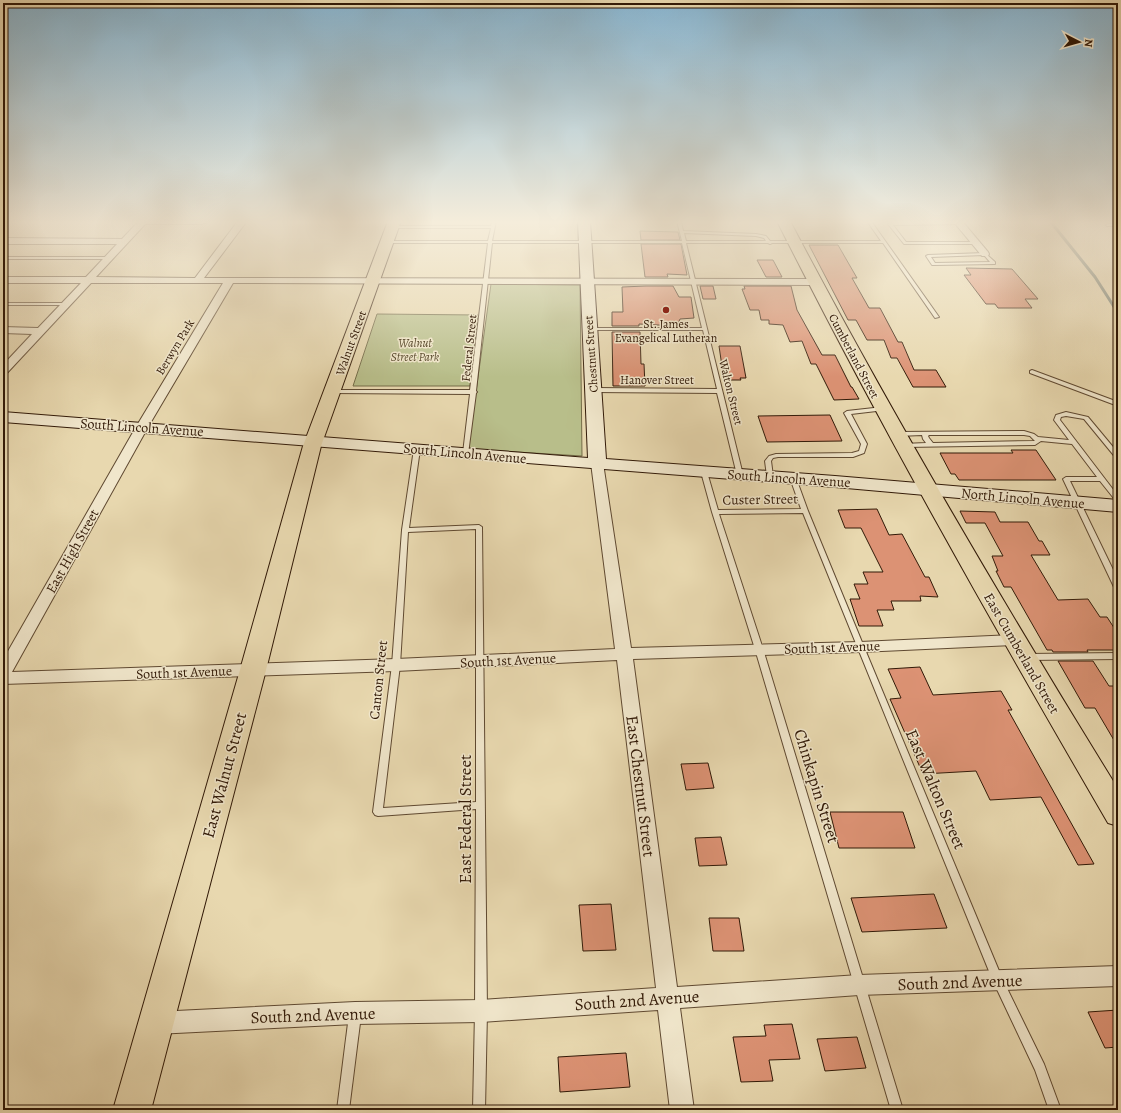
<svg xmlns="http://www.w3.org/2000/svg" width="1121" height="1113" font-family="Alegreya,serif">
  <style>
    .green { fill: #b8be8a; stroke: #746c48 }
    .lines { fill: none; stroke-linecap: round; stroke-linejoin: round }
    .stream { stroke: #6f796c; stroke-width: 3 }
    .building { fill: #dc9274; stroke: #311907 }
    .lane-casing { stroke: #5f4931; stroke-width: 2 }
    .street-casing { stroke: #5f4931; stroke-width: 2 }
    .secondary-casing { stroke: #311907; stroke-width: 2 }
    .highway-casing { stroke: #311907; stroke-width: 2 }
    .lane { fill: #f0e6cb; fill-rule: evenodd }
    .street { fill: #f0e6cb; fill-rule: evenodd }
    .secondary { fill: #f0e6cb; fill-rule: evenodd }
    .highway { fill: #e8d8af; fill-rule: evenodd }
    .poi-dot { fill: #8f2418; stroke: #f0e6cb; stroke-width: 1.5 }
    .labels { text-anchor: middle; stroke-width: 3; stroke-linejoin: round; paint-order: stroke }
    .far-poi-label { font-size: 12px; fill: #311907; stroke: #f0e6cb }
    .far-street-label { font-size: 12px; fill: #311907; stroke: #f0e6cb }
    .far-park-label { font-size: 12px; font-style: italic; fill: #5a4b2e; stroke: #f0e6cb }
    .street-label { font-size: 14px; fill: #311907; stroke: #f0e6cb }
    .near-street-label { font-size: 17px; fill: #311907; stroke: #f0e6cb }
  </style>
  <rect width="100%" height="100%" fill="#e8d8af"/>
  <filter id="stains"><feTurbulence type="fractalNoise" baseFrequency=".005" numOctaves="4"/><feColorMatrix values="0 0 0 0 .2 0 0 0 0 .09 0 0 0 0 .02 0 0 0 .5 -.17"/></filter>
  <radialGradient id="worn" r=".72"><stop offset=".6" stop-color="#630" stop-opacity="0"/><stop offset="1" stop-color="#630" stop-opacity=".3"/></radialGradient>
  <g class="green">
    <path d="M491,284L580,285L582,456L468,449Z"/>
    <path d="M377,314L478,315L470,386H353Z"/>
  </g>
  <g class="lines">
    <path class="stream" d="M1050,221L1095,277L1118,313"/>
  </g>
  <g class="building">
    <path d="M640,231L678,232L680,240H641Z"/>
    <path d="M641,244H681L687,275L667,274L668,277H645Z"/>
    <path d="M809,245H838L857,278H852L869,308H880L898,342H902L914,370H936L946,387H913L897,358H891L884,340H867L856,320H848Z"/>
    <path d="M757,260H773L782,277H766Z"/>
    <path d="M966,268L1012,269L1038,299H1025L1032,308H998L995,304H986L964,275H971Z"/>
    <path d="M646,286H673L679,297H691L694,318L680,319L677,326L639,324V326H612V312H623L622,287Z"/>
    <path d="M700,286H713L716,299H703Z"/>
    <path d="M744,286H791L797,310L822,355H835L851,387H852L859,399L834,400L816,364H811L802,341L790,342L783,325L769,324V320H761L759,310H750L742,289H745Z"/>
    <path d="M612,332H640L641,364H644L645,386H613Z"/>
    <path d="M719,346H740L746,378H740L741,380H724Z"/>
    <path d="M830,415L842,441L767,442L758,416Z"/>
    <path d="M1011,450H1036L1056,480H959L955,474H951L940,453H1013Z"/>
    <path d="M877,509L889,535L902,534L925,577H929L938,597L920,596L921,601H891L894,610H877L883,626H859L850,599H860L854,584H868L863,572H883L861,528H845L838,510Z"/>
    <path d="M960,511L995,512L1000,522H1028L1039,541H1042L1050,555H1031L1058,600L1088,599L1100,617H1107L1118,634V650H1087L1088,652H1053L1052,650H1047L1011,587H1004L996,571H998L992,556H1003L985,523H966Z"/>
    <path d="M1058,661H1093L1109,686H1118V747L1095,708H1085Z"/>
    <path d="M920,667L933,695L1001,691L1012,710H1008L1094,864L1078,865L1041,797L990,800L976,771L923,774L890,699L901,698L888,669Z"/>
    <path d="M708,763L714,788L686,790L681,764Z"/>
    <path d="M830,812H903L915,848H839Z"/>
    <path d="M721,837L727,865L699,866L695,838Z"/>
    <path d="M934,894L947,928L862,932L851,898Z"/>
    <path d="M611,904L616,950L583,951L579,905Z"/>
    <path d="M709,918H739L744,951H713Z"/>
    <path d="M1118,1010V1047L1105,1048L1088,1012Z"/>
    <path d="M792,1024L800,1059L769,1060L773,1081L741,1082L733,1037L766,1036L764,1025Z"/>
    <path d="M857,1037L866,1068L825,1071L817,1039Z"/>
    <path d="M626,1053L630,1087L560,1092L558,1057Z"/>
  </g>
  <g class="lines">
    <g class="lane-casing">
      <g id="lane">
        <path d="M213,221L202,224H142L140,223L142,222Z"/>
        <path d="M492,221H496L492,241H682L677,221H681L683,231L756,234L766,236L770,241H881L867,221H871L939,317L935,318L883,243H772L770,244L768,243H686L743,475L740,477L737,475L717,393L594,392L591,390L594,388L717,389L703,330H590L588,329L590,328H702L682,243H492L476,391L477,392L476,393L468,454L466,455L463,453L470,394L331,393V391L333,390H470L488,243H387L385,242L387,241H488L491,228H394L392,227L394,226H491ZM684,233L756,236L764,238L766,241H686Z"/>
        <path d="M958,222L960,223L959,224L893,225L906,242H976V244H904L888,224L890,223Z"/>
        <path d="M1108,224H1118V226H1107L1106,225Z"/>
        <path d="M985,253L995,262V264L934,265H932L926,256L928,255ZM984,255L990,262L935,263L931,257Z"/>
        <path d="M3,257H109L111,258L109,259H3Z"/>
        <path d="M3,303H66L68,304L66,305H3Z"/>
        <path d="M1032,370L1118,402V406L1030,373V371Z"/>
        <path d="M883,407L886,409L885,410L851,414L867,444L864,453L853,457H778L773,458L771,461L773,476L770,478L767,476L765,461L769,456L776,454L852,453L859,451L861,444L844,413L847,411Z"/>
        <path d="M1066,412L1088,417L1118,453V459L1116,458L1084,419L1066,416L1061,417L1060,420L1118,496V502L1116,501L1100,481H1070L1118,580V589L1114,587L1063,479L1066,477H1097L1072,444L1041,441L1035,445L905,447L902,445L903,444L926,443L923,439L922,435L898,436L895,434L898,432L1024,431L1034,434L1038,437L1069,440L1054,420L1056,415ZM929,435H1024L1030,436L1035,441L933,443L929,438L928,436Z"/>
        <path d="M417,447L420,449L409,528L479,525L482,527L487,1011L485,1110H473L475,1011L476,809L378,816L375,815L373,812L392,665L402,530L414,449ZM476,529V802L383,808L400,665L408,532Z"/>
        <path d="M704,470L707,472L718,510L801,509L790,478L793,476L796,478L808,511L864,647L1002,978L1044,1064L1061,1110H1049L1035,1070L993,981L803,513L719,514L763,649L903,1110H891L755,649L712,512L701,472Z"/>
        <path d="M1118,653V659L1028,660L1025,659L1024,657L1025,655L1028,654Z"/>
        <path d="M355,1009L359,1011L361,1015L349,1110H337L349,1015L351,1011Z"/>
      </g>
    </g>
    <g class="street-casing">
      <g id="street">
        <path d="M139,221H148L96,277L195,278L238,221H247L204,278L814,279L819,282L814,285L233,283L148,427L12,672L396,659L615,649L591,463L593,460H601L603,463L631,648L860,642L1013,635L1018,636L1021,640L1018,644L1013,645L860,652L633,659L677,987L859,975L1118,966V986L859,995L680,1008L694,1110H670L658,1010L481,1022L355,1024L156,1034L148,1031L145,1023L148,1015L156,1012L355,1002L481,1000L656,988L617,660L396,671L3,684V660L136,427L223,283H91L7,373L3,374V365L32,334L3,333V327L38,328L81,283H3V277H86L117,244H3V238L122,239Z"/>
        <path d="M953,221H962L988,252L989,254L988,256H982Z"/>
      </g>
    </g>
    <g class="secondary-casing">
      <path id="secondary" d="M578,221H590L606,459L835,476L1118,500V512L835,487L3,422V412L588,458Z"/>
    </g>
    <g class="highway-casing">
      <g id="highway">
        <path d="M388,221H401L321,446L266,670L151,1110H113L240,670L303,446Z"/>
        <path d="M777,221H790C892,415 1003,603 1118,789V826L1108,823C993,625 880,426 777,221Z"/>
      </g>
    </g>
    <use href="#lane" class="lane"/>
    <use href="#street" class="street"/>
    <use href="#secondary" class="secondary"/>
    <use href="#highway" class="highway"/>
  </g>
  <linearGradient id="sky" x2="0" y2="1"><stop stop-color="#88b6d2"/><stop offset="0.59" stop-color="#f5eddb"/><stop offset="1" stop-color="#f5eddb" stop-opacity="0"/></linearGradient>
  <rect width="1121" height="377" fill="url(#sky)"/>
  <circle class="poi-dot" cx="666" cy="310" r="4"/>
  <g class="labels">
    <g class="far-poi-label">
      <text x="666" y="328">St. James<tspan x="666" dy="14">Evangelical Lutheran</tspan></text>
    </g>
    <g class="far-street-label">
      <text transform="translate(351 343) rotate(-70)" y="4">Walnut Street</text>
      <text transform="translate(175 347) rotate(-59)" y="4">Berwyn Park</text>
      <text transform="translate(469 348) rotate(-84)" y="4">Federal Street</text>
      <text transform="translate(591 354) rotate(-94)" y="4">Chestnut Street</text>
      <text transform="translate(854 356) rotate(62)" y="4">Cumberland Street</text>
      <text x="657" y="384">Hanover Street</text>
      <text transform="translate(731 392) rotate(76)" y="4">Walton Street</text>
    </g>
    <g class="far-park-label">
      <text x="415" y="347">Walnut<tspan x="415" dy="14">Street Park</tspan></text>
    </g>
    <g class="street-label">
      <text transform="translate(142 427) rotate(4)" y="5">South Lincoln Avenue</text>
      <text transform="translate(465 453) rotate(5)" y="5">South Lincoln Avenue</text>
      <text transform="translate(789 478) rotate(4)" y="5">South Lincoln Avenue</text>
      <text transform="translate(1023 498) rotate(5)" y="5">North Lincoln Avenue</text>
      <text transform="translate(760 499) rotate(-1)" y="5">Custer Street</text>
      <text transform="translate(72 551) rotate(-61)" y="5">East High Street</text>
      <text transform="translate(832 647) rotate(-2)" y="5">South 1st Avenue</text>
      <text transform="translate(1022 653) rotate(60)" y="5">East Cumberland Street</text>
      <text transform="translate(508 660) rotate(-3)" y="5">South 1st Avenue</text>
      <text transform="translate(184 672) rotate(-2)" y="5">South 1st Avenue</text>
      <text transform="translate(378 680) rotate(-84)" y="5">Canton Street</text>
    </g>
    <g class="near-street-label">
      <text transform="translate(224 775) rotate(-75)" y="6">East Walnut Street</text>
      <text transform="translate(641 786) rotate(83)" y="6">East Chestnut Street</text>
      <text transform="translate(817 786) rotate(73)" y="6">Chinkapin Street</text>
      <text transform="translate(936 789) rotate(67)" y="6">East Walton Street</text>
      <text transform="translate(465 819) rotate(-90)" y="6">East Federal Street</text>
      <text transform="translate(960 982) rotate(-2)" y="6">South 2nd Avenue</text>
      <text transform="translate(637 1000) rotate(-4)" y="6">South 2nd Avenue</text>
      <text transform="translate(313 1015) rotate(-2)" y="6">South 2nd Avenue</text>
    </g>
  </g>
  <rect width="1121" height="1113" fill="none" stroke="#e8d8af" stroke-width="16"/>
  <rect x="4" y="4" width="1113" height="1105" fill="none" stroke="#311907" stroke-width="2"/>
  <rect x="8" y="8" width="1105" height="1097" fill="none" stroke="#311907"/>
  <g transform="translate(1079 42) rotate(96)" stroke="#f0e6cb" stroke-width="3" paint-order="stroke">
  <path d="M0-3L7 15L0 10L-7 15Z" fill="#311907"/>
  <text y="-6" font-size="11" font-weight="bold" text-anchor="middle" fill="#311907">N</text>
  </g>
  <rect width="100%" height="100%" filter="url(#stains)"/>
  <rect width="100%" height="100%" fill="url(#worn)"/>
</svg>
